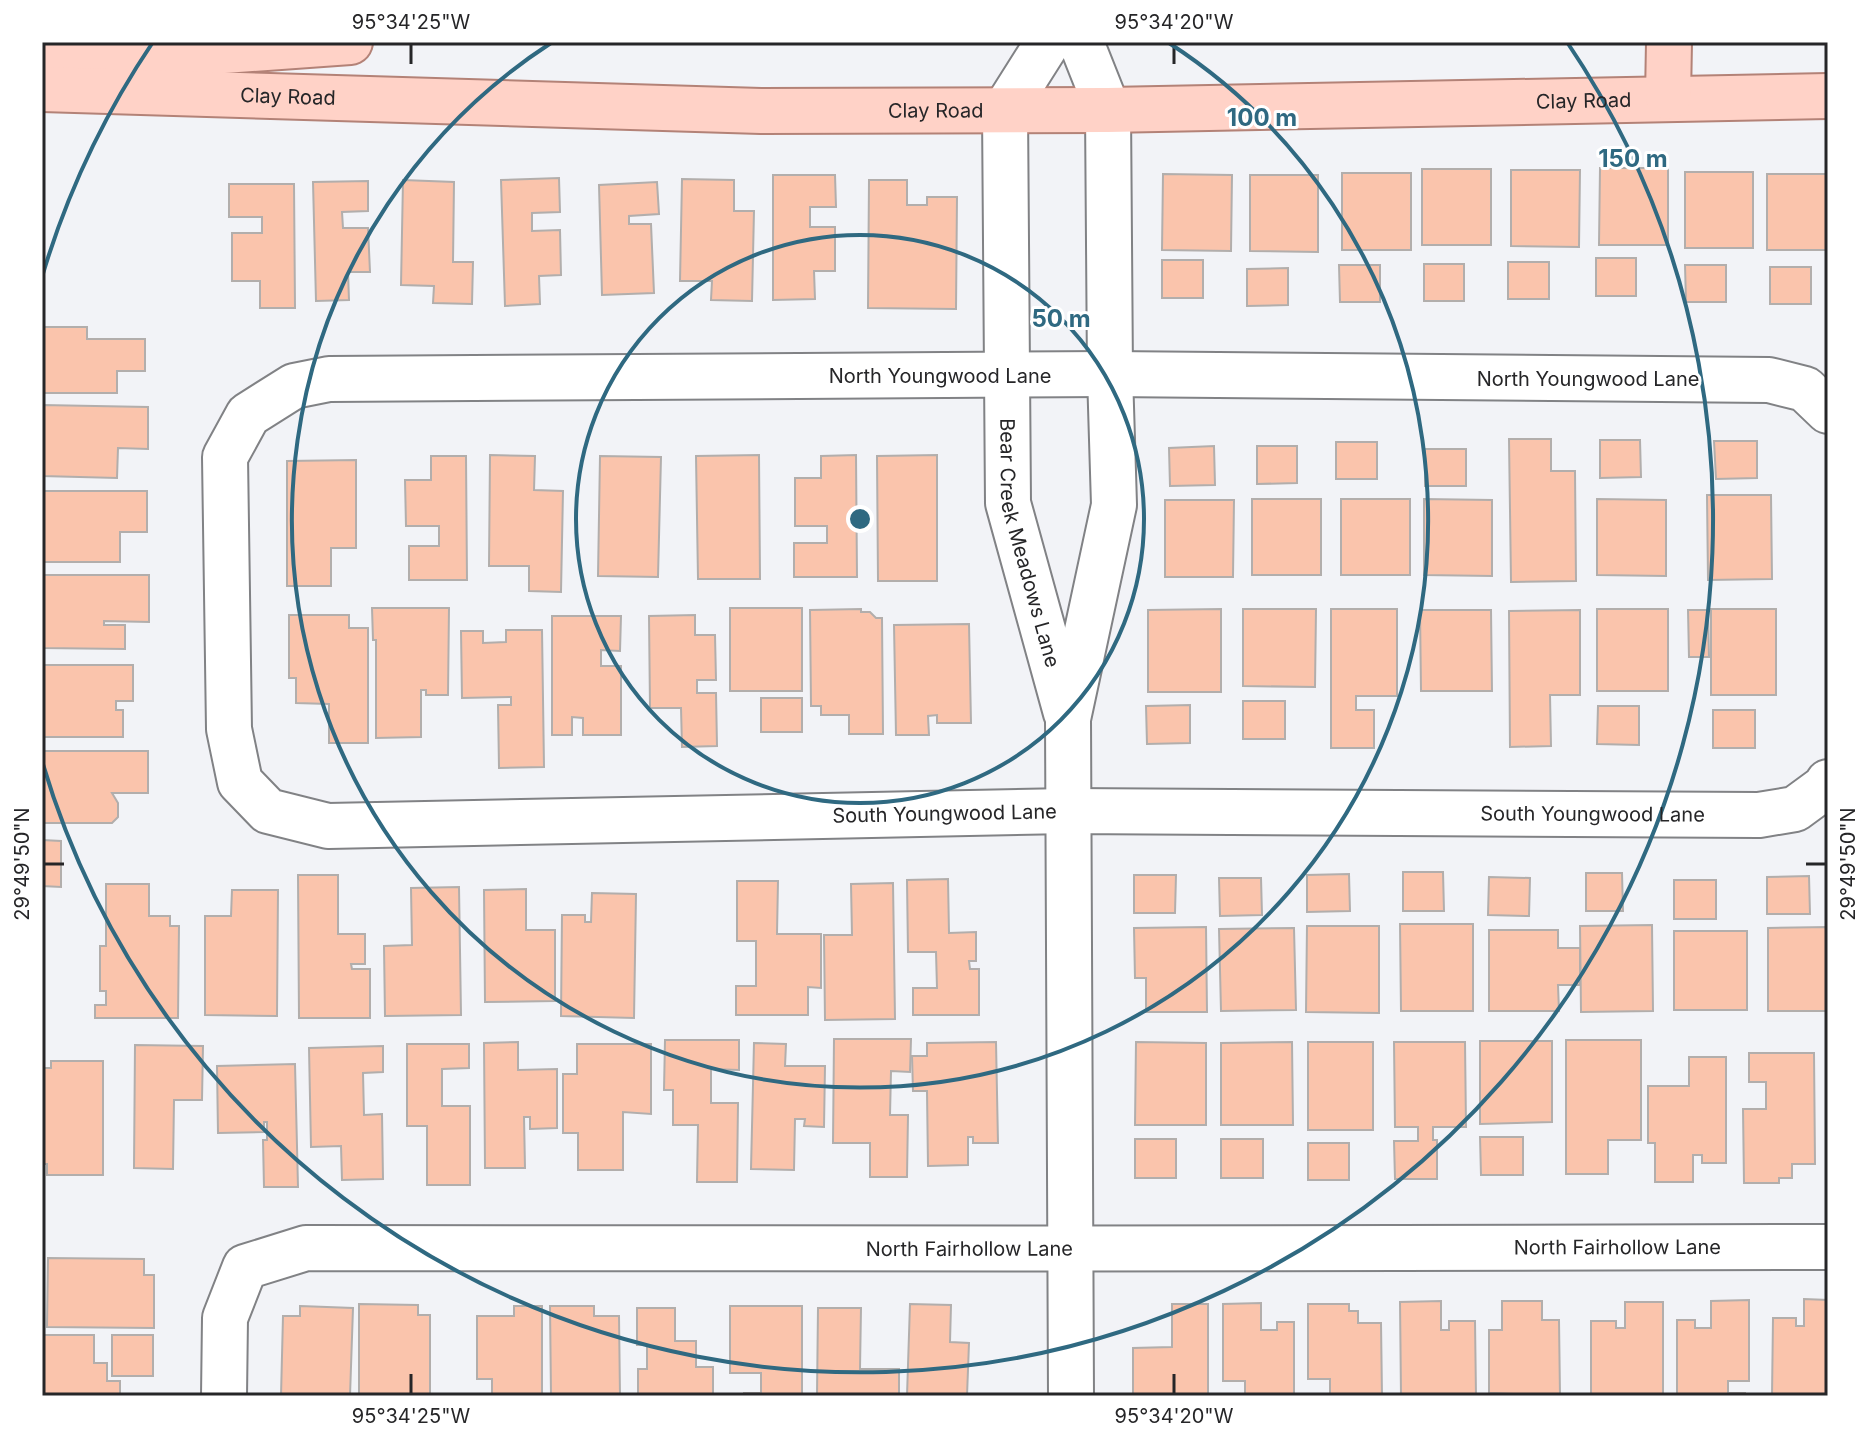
<svg xmlns="http://www.w3.org/2000/svg" width="1870" height="1438" viewBox="0 0 1870 1438" font-family="Inter,sans-serif">
  <style>
    .building { fill: #fac4ac; stroke: #b2aeac; stroke-width: 2 }
    .lines { fill: none; stroke-linecap: round; stroke-linejoin: round }
    .minor-casing { stroke: #818285; stroke-width: 48 }
    .major-casing { stroke: #b38277; stroke-width: 48 }
    .minor { stroke: #fff; stroke-width: 44 }
    .major { stroke: #ffd2c7; stroke-width: 44 }
    .ticks { fill: none; stroke: #262628; stroke-width: 3 }
    .ring { fill: none; stroke: #2f6981; stroke-width: 4 }
    .labels { text-anchor: middle; dominant-baseline: central; stroke-width: 6; stroke-linejoin: round; paint-order: stroke }
    .street-label { font-size: 20px; fill: #262628; stroke: #fff }
    .centre { fill: #2f6981; stroke: #fff; stroke-width: 4 }
    .ring-label { font-size: 24px; text-anchor: middle; font-weight: bold; fill: #2f6981; stroke: #fff; stroke-width: 6; stroke-linejoin: round; paint-order: stroke }
    .neatline { fill: none; stroke: #262628; stroke-width: 3 }
    .ticks-label { font-size: 20px; text-anchor: middle; fill: #262628 }
  </style>
  <rect width="100%" height="100%" fill="#f2f3f7"/>
  <g class="building">
    <polygon points="1600,168 1668,168 1668,245 1599,245"/>
    <rect x="1422" y="169" width="69" height="76"/>
    <polygon points="1511,170 1580,170 1579,247 1511,246"/>
    <rect x="1685" y="172" width="68" height="76"/>
    <rect x="1342" y="173" width="69" height="77"/>
    <polygon points="1163,174 1232,175 1231,251 1162,250"/>
    <rect x="1767" y="174" width="61" height="76"/>
    <polygon points="773,175 835,175 836,207 810,207 810,227 835,227 835,271 814,271 815,299 773,300"/>
    <polygon points="1250,175 1318,175 1318,252 1250,251"/>
    <polygon points="559,178 560,212 532,213 532,231 560,230 561,275 539,276 540,304 505,306 501,180"/>
    <polygon points="682,179 734,180 734,211 754,211 752,301 711,300 712,281 680,281"/>
    <polygon points="403,180 454,182 453,262 473,262 472,304 433,303 434,286 401,285"/>
    <polygon points="869,180 907,180 907,205 927,205 927,197 957,197 956,309 868,308"/>
    <polygon points="368,181 368,211 342,212 343,228 368,228 370,272 348,272 349,300 316,301 313,182"/>
    <polygon points="657,182 659,214 629,216 629,224 651,224 654,293 602,295 599,185"/>
    <polygon points="229,184 294,184 295,308 260,308 260,281 232,281 232,233 262,233 262,217 229,217"/>
    <rect x="1596" y="258" width="40" height="38"/>
    <rect x="1162" y="260" width="41" height="38"/>
    <rect x="1508" y="262" width="41" height="37"/>
    <rect x="1424" y="264" width="40" height="37"/>
    <polygon points="1339,265 1380,265 1380,302 1340,302"/>
    <polygon points="1685,265 1726,265 1726,302 1686,302"/>
    <rect x="1770" y="267" width="41" height="37"/>
    <polygon points="1288,268 1288,305 1247,306 1247,269"/>
    <polygon points="42,327 87,327 87,339 145,339 145,371 117,371 117,393 42,393"/>
    <polygon points="42,405 148,407 148,449 118,448 117,478 42,476"/>
    <polygon points="1509,439 1551,439 1551,471 1575,471 1576,581 1511,582"/>
    <polygon points="1600,440 1640,440 1641,477 1600,478"/>
    <polygon points="1714,441 1757,441 1757,478 1716,479"/>
    <rect x="1336" y="442" width="41" height="37"/>
    <polygon points="1214,446 1215,485 1170,486 1169,448"/>
    <polygon points="1257,446 1297,446 1297,483 1257,484"/>
    <rect x="1425" y="449" width="41" height="37"/>
    <polygon points="490,455 535,456 534,490 563,491 561,592 529,591 529,566 489,566"/>
    <polygon points="759,455 760,579 698,579 696,456"/>
    <polygon points="856,455 857,577 794,577 794,543 827,543 827,526 795,526 795,478 821,478 821,456"/>
    <polygon points="937,455 937,581 878,581 877,456"/>
    <polygon points="431,456 466,456 467,580 409,580 409,546 439,546 439,526 406,526 405,480 431,480"/>
    <polygon points="600,456 661,457 658,577 598,576"/>
    <polygon points="356,460 356,548 331,548 331,586 287,586 287,461"/>
    <polygon points="42,491 147,491 147,532 120,532 120,562 42,562"/>
    <polygon points="1707,495 1771,495 1772,579 1708,580"/>
    <rect x="1252" y="499" width="69" height="76"/>
    <rect x="1341" y="499" width="69" height="76"/>
    <polygon points="1424,499 1492,500 1492,576 1424,575"/>
    <polygon points="1597,499 1666,500 1666,576 1597,575"/>
    <polygon points="1165,500 1234,500 1233,577 1165,577"/>
    <polygon points="42,575 149,575 149,622 104,621 104,625 125,625 125,649 42,648"/>
    <polygon points="372,608 449,608 448,695 426,695 426,690 421,690 421,737 376,738 376,640 373,640"/>
    <rect x="730" y="608" width="72" height="83"/>
    <polygon points="861,609 861,612 870,612 876,618 882,618 883,734 849,734 849,715 821,715 821,706 811,706 810,610"/>
    <polygon points="1221,609 1221,692 1148,692 1148,610"/>
    <polygon points="1243,609 1316,609 1315,687 1243,686"/>
    <polygon points="1331,609 1397,609 1397,696 1356,696 1356,710 1374,710 1374,748 1331,748"/>
    <rect x="1597" y="609" width="71" height="82"/>
    <rect x="1711" y="609" width="65" height="86"/>
    <polygon points="1420,610 1491,610 1492,691 1421,691"/>
    <polygon points="1580,610 1580,695 1550,695 1551,746 1510,747 1509,611"/>
    <polygon points="1688,610 1708,610 1709,657 1689,657"/>
    <polygon points="289,615 349,615 349,628 368,628 368,743 329,743 329,704 296,703 296,678 289,678"/>
    <polygon points="695,615 695,635 715,635 716,680 697,680 697,693 716,693 717,746 682,747 681,708 650,708 649,616"/>
    <polygon points="552,616 621,616 620,651 601,650 601,666 621,666 621,735 583,735 583,718 572,717 572,735 552,735"/>
    <polygon points="969,624 971,723 937,723 937,715 928,716 929,735 896,735 894,625"/>
    <polygon points="506,630 542,630 544,767 499,768 498,705 511,705 511,697 462,698 461,631 483,631 483,643 506,642"/>
    <polygon points="42,665 133,665 133,701 116,701 116,710 123,710 123,737 42,737"/>
    <rect x="761" y="698" width="41" height="34"/>
    <rect x="1243" y="701" width="42" height="38"/>
    <polygon points="1190,705 1190,743 1147,744 1146,706"/>
    <polygon points="1598,706 1639,706 1639,745 1597,744"/>
    <rect x="1713" y="710" width="42" height="38"/>
    <polygon points="42,751 148,751 148,793 112,793 118,803 118,817 112,823 42,823"/>
    <polygon points="42,840 61,841 61,887 42,886"/>
    <polygon points="1403,872 1443,872 1444,911 1403,911"/>
    <polygon points="1586,873 1622,873 1623,911 1586,911"/>
    <polygon points="1349,874 1350,911 1307,912 1307,875"/>
    <polygon points="298,875 338,875 338,934 365,934 365,964 351,964 352,969 370,969 370,1018 299,1018"/>
    <polygon points="1134,875 1176,875 1175,913 1134,913"/>
    <polygon points="1809,876 1810,914 1767,914 1767,877"/>
    <polygon points="1489,877 1530,878 1529,916 1488,915"/>
    <polygon points="1219,878 1261,878 1262,915 1220,916"/>
    <polygon points="948,879 949,933 976,932 976,961 969,961 970,969 979,969 979,1015 913,1015 913,988 937,988 936,952 908,952 907,880"/>
    <rect x="1674" y="880" width="42" height="39"/>
    <polygon points="737,881 778,881 777,934 821,934 821,988 808,987 808,1015 736,1015 736,986 756,986 756,941 737,941"/>
    <polygon points="893,883 895,1019 825,1020 824,935 852,935 851,884"/>
    <polygon points="106,884 149,884 149,916 170,916 170,926 179,926 178,1018 95,1018 95,1005 106,1005 106,991 100,991 100,946 106,946"/>
    <polygon points="459,887 461,1015 385,1016 384,946 412,945 411,888"/>
    <polygon points="526,889 526,930 555,930 555,1001 485,1002 484,890"/>
    <polygon points="232,890 278,890 277,1016 205,1015 205,916 231,916"/>
    <polygon points="592,893 636,894 634,1018 561,1016 562,915 585,915 585,922 591,922"/>
    <polygon points="1400,924 1473,924 1473,1011 1401,1011"/>
    <polygon points="1652,925 1653,1011 1581,1012 1580,926"/>
    <polygon points="1307,926 1379,926 1379,1013 1306,1012"/>
    <polygon points="1206,927 1207,1012 1146,1012 1146,978 1135,978 1134,928"/>
    <polygon points="1828,927 1828,1011 1768,1011 1768,928"/>
    <polygon points="1294,928 1296,1010 1221,1011 1219,929"/>
    <polygon points="1489,930 1558,930 1558,948 1580,948 1580,985 1558,985 1559,1011 1489,1011"/>
    <rect x="1674" y="931" width="73" height="79"/>
    <polygon points="834,1039 911,1039 910,1072 891,1071 890,1115 908,1115 907,1177 870,1177 870,1143 833,1143"/>
    <polygon points="665,1040 739,1040 739,1070 711,1069 711,1103 738,1103 737,1182 697,1182 698,1125 673,1125 673,1090 664,1090"/>
    <polygon points="1566,1040 1641,1040 1641,1140 1608,1140 1608,1174 1566,1174"/>
    <polygon points="1480,1041 1552,1041 1552,1122 1480,1124"/>
    <polygon points="518,1042 518,1070 557,1069 557,1128 530,1129 530,1117 524,1117 525,1168 485,1168 484,1043"/>
    <polygon points="996,1042 998,1143 973,1143 973,1137 968,1137 968,1165 928,1166 927,1091 913,1091 912,1056 927,1056 927,1043"/>
    <polygon points="1136,1042 1206,1043 1206,1125 1135,1125"/>
    <polygon points="1292,1042 1293,1125 1221,1125 1221,1043"/>
    <rect x="1308" y="1042" width="65" height="88"/>
    <polygon points="1394,1042 1465,1042 1466,1127 1433,1127 1433,1140 1437,1140 1437,1179 1395,1179 1394,1141 1418,1141 1418,1127 1395,1127"/>
    <polygon points="754,1043 786,1044 785,1066 825,1066 824,1127 804,1126 805,1119 795,1119 794,1170 751,1169"/>
    <polygon points="407,1044 469,1044 469,1068 442,1069 442,1106 470,1106 470,1185 427,1185 427,1126 407,1126"/>
    <polygon points="577,1044 651,1044 651,1114 623,1112 623,1170 578,1170 578,1133 563,1133 563,1074 577,1074"/>
    <polygon points="135,1045 203,1046 202,1100 174,1100 173,1169 134,1168"/>
    <polygon points="383,1046 383,1072 363,1073 364,1115 382,1114 383,1179 342,1180 341,1146 311,1147 309,1048"/>
    <polygon points="1749,1053 1814,1053 1815,1164 1792,1164 1792,1178 1779,1178 1779,1183 1744,1183 1743,1109 1766,1109 1766,1082 1749,1082"/>
    <polygon points="1689,1057 1726,1057 1726,1163 1702,1163 1702,1155 1693,1155 1693,1182 1655,1182 1655,1143 1648,1143 1648,1086 1689,1086"/>
    <polygon points="51,1061 103,1061 103,1175 47,1175 47,1164 42,1164 42,1068 51,1068"/>
    <polygon points="295,1064 298,1187 264,1187 263,1140 267,1140 267,1122 264,1122 264,1132 218,1133 217,1066"/>
    <polygon points="1480,1137 1523,1137 1523,1175 1481,1175"/>
    <rect x="1135" y="1139" width="41" height="39"/>
    <rect x="1221" y="1139" width="42" height="39"/>
    <rect x="1308" y="1143" width="41" height="37"/>
    <polygon points="48,1258 144,1259 144,1275 154,1275 154,1328 47,1327"/>
    <polygon points="1804,1299 1828,1300 1828,1396 1772,1396 1773,1318 1796,1318 1796,1326 1804,1326"/>
    <polygon points="1749,1300 1749,1381 1728,1381 1728,1393 1745,1393 1745,1396 1677,1396 1677,1320 1695,1320 1695,1328 1711,1328 1711,1301"/>
    <polygon points="1441,1301 1441,1330 1449,1330 1449,1321 1475,1321 1476,1396 1401,1396 1400,1302"/>
    <polygon points="1502,1301 1542,1301 1542,1320 1559,1320 1560,1396 1489,1393 1489,1330 1502,1330"/>
    <polygon points="1625,1302 1663,1302 1663,1396 1591,1396 1591,1321 1616,1321 1616,1328 1625,1328"/>
    <polygon points="1261,1303 1261,1330 1277,1330 1277,1322 1294,1322 1294,1396 1245,1396 1245,1381 1223,1381 1223,1304"/>
    <polygon points="359,1304 418,1305 418,1315 430,1315 430,1396 359,1396"/>
    <polygon points="910,1304 951,1305 950,1342 969,1343 967,1396 907,1396"/>
    <polygon points="1172,1304 1208,1304 1208,1396 1133,1396 1133,1348 1172,1347"/>
    <polygon points="1308,1304 1349,1304 1349,1311 1358,1311 1358,1323 1381,1323 1382,1396 1330,1396 1330,1379 1308,1379"/>
    <polygon points="300,1306 353,1308 350,1396 281,1396 283,1316 300,1316"/>
    <polygon points="514,1306 542,1306 542,1396 492,1396 492,1379 477,1379 477,1316 514,1316"/>
    <polygon points="550,1306 594,1306 594,1316 619,1316 620,1396 551,1396"/>
    <polygon points="730,1306 802,1306 802,1396 744,1396 744,1393 761,1393 761,1373 730,1373"/>
    <polygon points="637,1308 675,1308 675,1341 696,1341 696,1367 713,1367 713,1396 638,1396 638,1369 647,1369 647,1345 637,1345"/>
    <polygon points="818,1308 861,1308 860,1369 899,1369 899,1396 817,1396"/>
    <polygon points="42,1335 94,1335 94,1363 107,1363 107,1381 120,1381 120,1396 42,1396"/>
    <rect x="112" y="1335" width="41" height="41"/>
  </g>
  <g class="lines">
    <defs>
      <g id="minor">
        <path id="s1" d="M1048 42 1005 110 1008 503 1066 713"/>
        <path id="s2" d="M1828 411 1805 389 1769 380 1110 374 329 379 294 386 248 415 225 457 229 729 240 782 268 811 328 826 1068 811 1759 815 1795 809 1825 787 1828 782"/>
        <path id="s3" d="M224 1396 225 1318 245 1267 306 1248C813 1251 1321 1247 1828 1247"/>
        <polyline points="1071,1396 1068,719 1114,505 1110,374 1108,110 1081,42"/>
      </g>
      <g id="major">
        <polyline points="42,64 350,42"/>
        <path id="s4" d="M42 89 761 111 1108 110 1828 96"/>
        <polyline points="1668,97 1669,42"/>
      </g>
    </defs>
    <use href="#minor" class="minor-casing"/>
    <use href="#major" class="major-casing"/>
    <use href="#minor" class="minor"/>
    <use href="#major" class="major"/>
  </g>
  <path class="ticks" d="M411 44V64M1174 44V64M44 864H64M1806 864H1826M411 1374V1394M1174 1374V1394"/>
  <g class="ring">
    <circle cx="860" cy="519" r="284"/>
    <path d="M1169 43A568 568 0 1 1 551 43"/>
    <path d="M42 277A853 853 0 0 1 153 42M1567 42A853 853 0 1 1 42 761"/>
  </g>
  <g class="labels">
    <g class="street-label">
      <text stroke="none"><textPath href="#s4" startOffset="246">Clay Road</textPath></text>
      <text stroke="none"><textPath href="#s4" startOffset="1542">Clay Road</textPath></text>
      <text stroke="none"><textPath href="#s4" startOffset="894">Clay Road</textPath></text>
      <text x="940" y="376">North Youngwood Lane</text>
      <text x="1588" y="379">North Youngwood Lane</text>
      <text stroke="none"><textPath href="#s1" startOffset="516">Bear Creek Meadows Lane</textPath></text>
      <text stroke="none"><textPath href="#s2" startOffset="2692">South Youngwood Lane</textPath></text>
      <text stroke="none"><textPath href="#s2" startOffset="3340">South Youngwood Lane</textPath></text>
      <text stroke="none"><textPath href="#s3" startOffset="1508">North Fairhollow Lane</textPath></text>
      <text stroke="none"><textPath href="#s3" startOffset="860">North Fairhollow Lane</textPath></text>
    </g>
  </g>
  <circle cx="860" cy="519" r="12" class="centre"/>
  <g class="ring-label">
    <text x="1262" y="126">100 m</text>
    <text x="1633" y="167">150 m</text>
    <text x="1061" y="327">50 m</text>
  </g>
  <rect width="1870" height="1438" fill="none" stroke="#ffffff" stroke-width="88"/>
  <rect x="44" y="44" width="1782" height="1350" class="neatline"/>
  <g class="ticks-label">
    <text x="411" y="29">95°34'25"W</text>
    <text x="1174" y="29">95°34'20"W</text>
    <text transform="translate(22 864) rotate(-90)" y="7">29°49'50"N</text>
    <text transform="translate(1848 864) rotate(-90)" y="7">29°49'50"N</text>
    <text x="411" y="1423">95°34'25"W</text>
    <text x="1174" y="1423">95°34'20"W</text>
  </g>
</svg>
